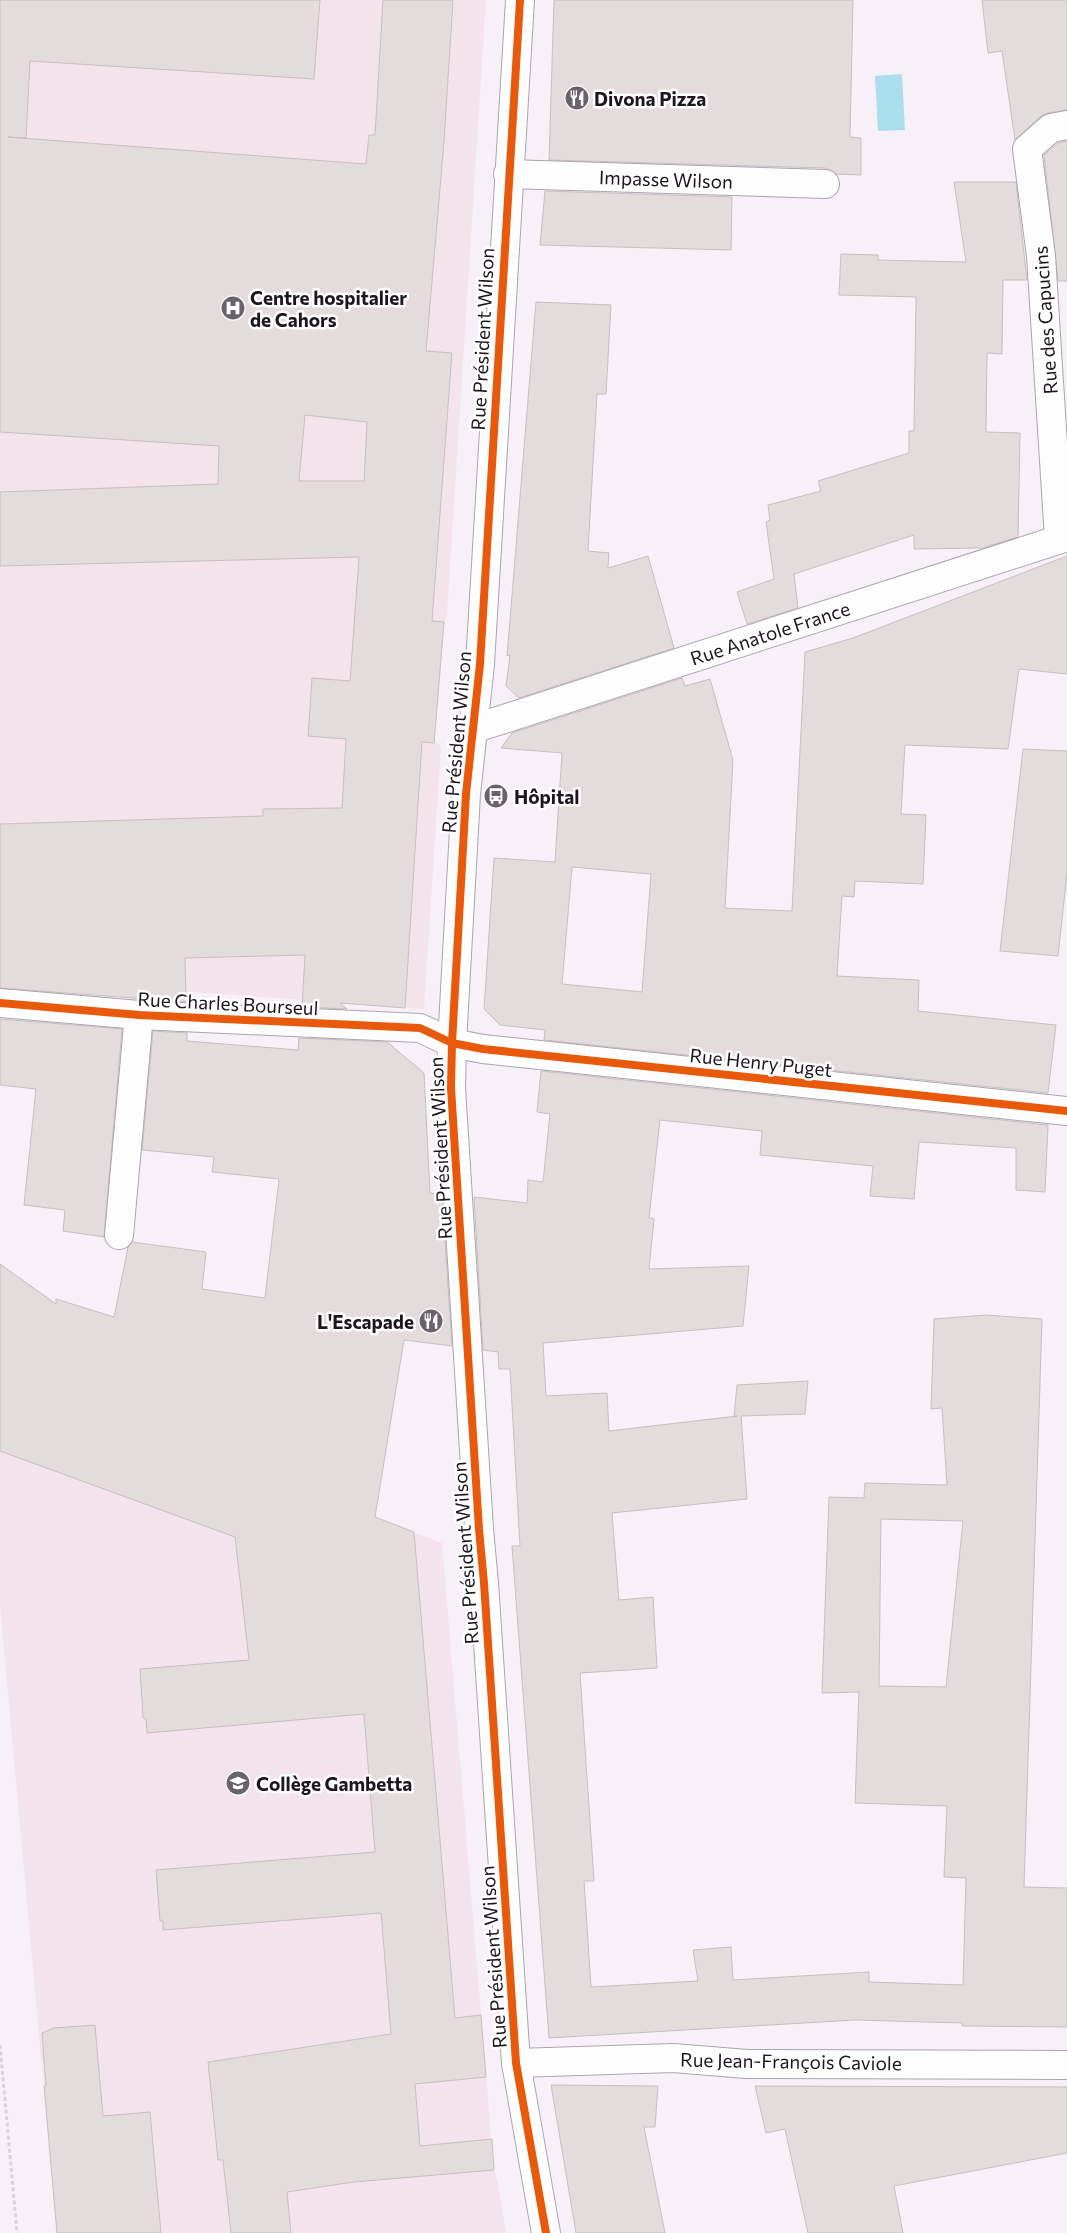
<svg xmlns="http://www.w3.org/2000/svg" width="1067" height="2233" viewBox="0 0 1067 2233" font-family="Commissioner,sans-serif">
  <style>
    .education { fill: #f4e3ec }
    .medical { fill: #f5e3eb }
    .water { fill: #abdeec }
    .building { fill: #e3dbdc; stroke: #c7bec0; fill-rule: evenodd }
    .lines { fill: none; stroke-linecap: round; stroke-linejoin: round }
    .minor-casing { stroke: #aba5ad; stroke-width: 30 }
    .path { stroke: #d6d4d6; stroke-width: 3; stroke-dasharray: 4 2.5; stroke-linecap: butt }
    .minor { stroke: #fefdfe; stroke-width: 28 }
    .cycleway-casing { stroke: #fefefe; stroke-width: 11 }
    .cycleway { stroke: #e8590c; stroke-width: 8 }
    .labels { text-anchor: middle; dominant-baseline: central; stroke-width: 5; stroke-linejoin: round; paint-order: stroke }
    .poi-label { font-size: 19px; font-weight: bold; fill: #1d161e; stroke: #fefefe; text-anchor: start }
    .street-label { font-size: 19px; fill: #1d161e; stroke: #fefefe }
  </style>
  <rect width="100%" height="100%" fill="#f7f0f9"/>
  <polygon class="education" points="0,1377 442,1543 494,2170 498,2183 506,2233 57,2233 0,1606"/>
  <polygon class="medical" points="0,0 486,0 447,615 444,622 435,740 441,747 424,1009 0,978"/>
  <polygon class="water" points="902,74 905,130 878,131 875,76"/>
  <g class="building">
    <path d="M0 0H320L314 79 30 61 26 138 8 137 366 164 369 135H375L383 0H453L444 142 426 351 452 353 432 621 444 622 434 743 422 742 405 1008 340 1003 347 1009 302 1007 305 955 185 958 186 1002 0 988V824L263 816V809L342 808 346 739 308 736 312 678 350 681 359 557 0 566V492L218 484 219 446 0 432ZM305 415 367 422 364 481H299Z"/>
    <polygon points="554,0 853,0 850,137 861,138 861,175 836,174 825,168 549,160"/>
    <polygon points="982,0 1067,0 1067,110 1048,113 1041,116 1015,140 1002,51 988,53"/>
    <polygon points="1067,141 1067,281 1058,281 1044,155 1058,143"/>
    <polygon points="954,182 1016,182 1027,280 1003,280 1002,354 987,353 986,432 1020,433 1018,537 982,548 914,549 914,535 794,574 798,608 747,624 737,592 774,579 766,522 770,520 768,505 821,491 818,481 909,453 909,431 914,431 916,297 839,295 841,254 878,255 878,260 966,262"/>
    <polygon points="545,191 732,197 731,250 540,245"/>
    <polygon points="536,302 611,305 606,394 597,394 588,551 609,553 608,568 648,556 674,648 519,698 506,686 510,655 507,656"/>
    <path d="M1067 556V674L1019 669 1008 749 905 745 901 814 926 815 923 884 855 881 854 897 842 896 837 976 919 980 918 1011 1056 1025 1048 1093 544 1040 545 1030 500 1025 484 1009 494 858 555 862 562 753 501 748 512 733 682 678 685 686 710 679 733 760 725 908 792 911 805 652 853 638ZM572 867 651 874 642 992 562 984Z"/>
    <polygon points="1023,749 1067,751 1067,874 1058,956 1000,951"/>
    <polygon points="0,1019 122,1029 104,1237 63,1231 65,1210 24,1205 36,1089 0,1085"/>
    <polygon points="153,1031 187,1033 187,1041 298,1050 299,1038 387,1042 424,1073 430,1193 442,1194 452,1346 404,1340 375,1517 414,1532 455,2018 481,2015 486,2077 415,2084 420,2146 492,2139 494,2170 354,2182 287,2192 291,2233 231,2233 223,2160 218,2160 208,2062 391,2034 381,1913 163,1930 163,1921 160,1921 156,1870 375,1852 364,1714 147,1733 146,1719 143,1718 140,1669 249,1660 235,1537 0,1451 0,1264 56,1304 56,1299 114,1317 128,1247 132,1242 206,1252 202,1289 265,1298 279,1179 212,1172 214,1157 142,1150"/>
    <path d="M541 1071 1048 1125 1045 1192 1016 1190V1148L919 1142 914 1199 870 1196 873 1166 760 1155 762 1131 660 1120 649 1218 654 1219 649 1269 749 1266 743 1326 543 1343 546 1396 607 1393 609 1431 737 1416 734 1417 737 1385 808 1381 805 1414 741 1416 747 1499 612 1513 619 1600 653 1597 657 1668 580 1673 594 1881H584L591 1987 698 1981 693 1950 731 1947 733 1980 869 1972V1982L963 1985 966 1878 944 1877 947 1806 855 1803 859 1692 822 1693 829 1497 864 1498 865 1483 947 1485 942 1408 931 1409 934 1319 986 1315 1042 1319 1024 1887 1067 1888V2027L962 2026V2023L855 2020 549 2038 512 1546H520L510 1369H499L498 1352 483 1350 474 1197 527 1203 528 1180 543 1182 550 1114 537 1112ZM881 1519 963 1521 946 1687 879 1686Z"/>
    <polygon points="95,2025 103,2116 150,2112 161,2233 57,2233 44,2086 46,2086 42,2033 54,2028"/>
    <polygon points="551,2085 658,2086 655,2127 644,2127 665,2233 576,2233"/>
    <polygon points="755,2086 1067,2087 1067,2153 894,2186 903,2233 808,2233 785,2129 766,2133"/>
  </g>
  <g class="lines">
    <defs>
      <g id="minor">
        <polyline points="520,0 480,664 466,794 452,1043 451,1088 479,1529 484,1583 516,2063 546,2233"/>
        <polyline points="508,174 825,184"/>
        <polyline points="1059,539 1041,256 1027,149 1051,128 1067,125"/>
        <polyline points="473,729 1067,537"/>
        <polyline points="0,1003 139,1015 420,1028 452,1043 483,1049 1067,1111"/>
        <polyline points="119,1235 139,1015"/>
        <polyline points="516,2063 673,2058 747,2064 1067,2065"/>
      </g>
    </defs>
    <use href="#minor" class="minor-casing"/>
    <polyline class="path" points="0,2045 17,2233"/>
    <use href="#minor" class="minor"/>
    <defs>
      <g id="cycleway">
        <polyline points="520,0 480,664 466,794 452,1043 451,1088 479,1529 484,1583 516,2063 546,2233"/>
        <polyline points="0,1003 139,1015 420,1028 452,1043 483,1049 1067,1111"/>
      </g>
    </defs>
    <use href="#cycleway" class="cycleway-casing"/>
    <use href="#cycleway" class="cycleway"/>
  </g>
  <defs>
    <symbol id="restaurant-disc" viewBox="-11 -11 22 22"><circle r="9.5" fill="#69626b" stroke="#fefefe"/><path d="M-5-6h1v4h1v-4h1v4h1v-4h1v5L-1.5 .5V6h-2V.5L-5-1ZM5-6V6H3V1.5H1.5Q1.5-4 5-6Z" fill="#fff"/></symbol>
    <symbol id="hospital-disc" viewBox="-11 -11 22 22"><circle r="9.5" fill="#69626b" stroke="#fefefe"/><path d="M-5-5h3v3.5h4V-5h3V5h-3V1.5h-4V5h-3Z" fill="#fff"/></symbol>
    <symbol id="bus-disc" viewBox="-11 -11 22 22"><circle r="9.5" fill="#69626b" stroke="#fefefe"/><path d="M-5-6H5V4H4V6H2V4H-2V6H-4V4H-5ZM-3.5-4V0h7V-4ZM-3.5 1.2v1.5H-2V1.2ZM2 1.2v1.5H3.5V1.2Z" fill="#fff"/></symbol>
    <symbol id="school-disc" viewBox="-11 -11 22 22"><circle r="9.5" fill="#69626b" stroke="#fefefe"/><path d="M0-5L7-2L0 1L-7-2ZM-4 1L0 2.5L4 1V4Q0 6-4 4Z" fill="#fff"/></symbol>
  </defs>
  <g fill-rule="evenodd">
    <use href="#restaurant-disc" x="563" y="84" width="28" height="28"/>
    <use href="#hospital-disc" x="219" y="294" width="28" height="28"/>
    <use href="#bus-disc" x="482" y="782" width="28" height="28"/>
    <use href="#restaurant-disc" x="417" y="1307" width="28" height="28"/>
    <use href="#school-disc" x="224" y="1769" width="28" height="28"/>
  </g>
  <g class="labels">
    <g class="poi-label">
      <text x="594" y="98">Divona Pizza</text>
      <text x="250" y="297">Centre hospitalier<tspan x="250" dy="22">de Cahors</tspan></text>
      <text x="514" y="796">Hôpital</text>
      <text x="414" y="1321" text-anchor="end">L'Escapade</text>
      <text x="256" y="1783">Collège Gambetta</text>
    </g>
    <g class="street-label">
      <text transform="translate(666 179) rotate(2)">Impasse Wilson</text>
      <text transform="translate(1045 320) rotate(-94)">Rue des Capucins</text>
      <text transform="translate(482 339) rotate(-87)">Rue Président Wilson</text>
      <text transform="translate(770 633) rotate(-18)">Rue Anatole France</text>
      <text transform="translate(456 742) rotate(-85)">Rue Président Wilson</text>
      <text transform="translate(228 1003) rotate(3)">Rue Charles Bourseul</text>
      <text transform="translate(761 1062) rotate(6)">Rue Henry Puget</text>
      <text transform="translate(440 1148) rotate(-93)">Rue Président Wilson</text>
      <text transform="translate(465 1553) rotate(-94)">Rue Président Wilson</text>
      <text transform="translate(493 1957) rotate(-94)">Rue Président Wilson</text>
      <text transform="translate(791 2061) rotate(1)">Rue Jean-François Caviole</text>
    </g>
  </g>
</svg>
